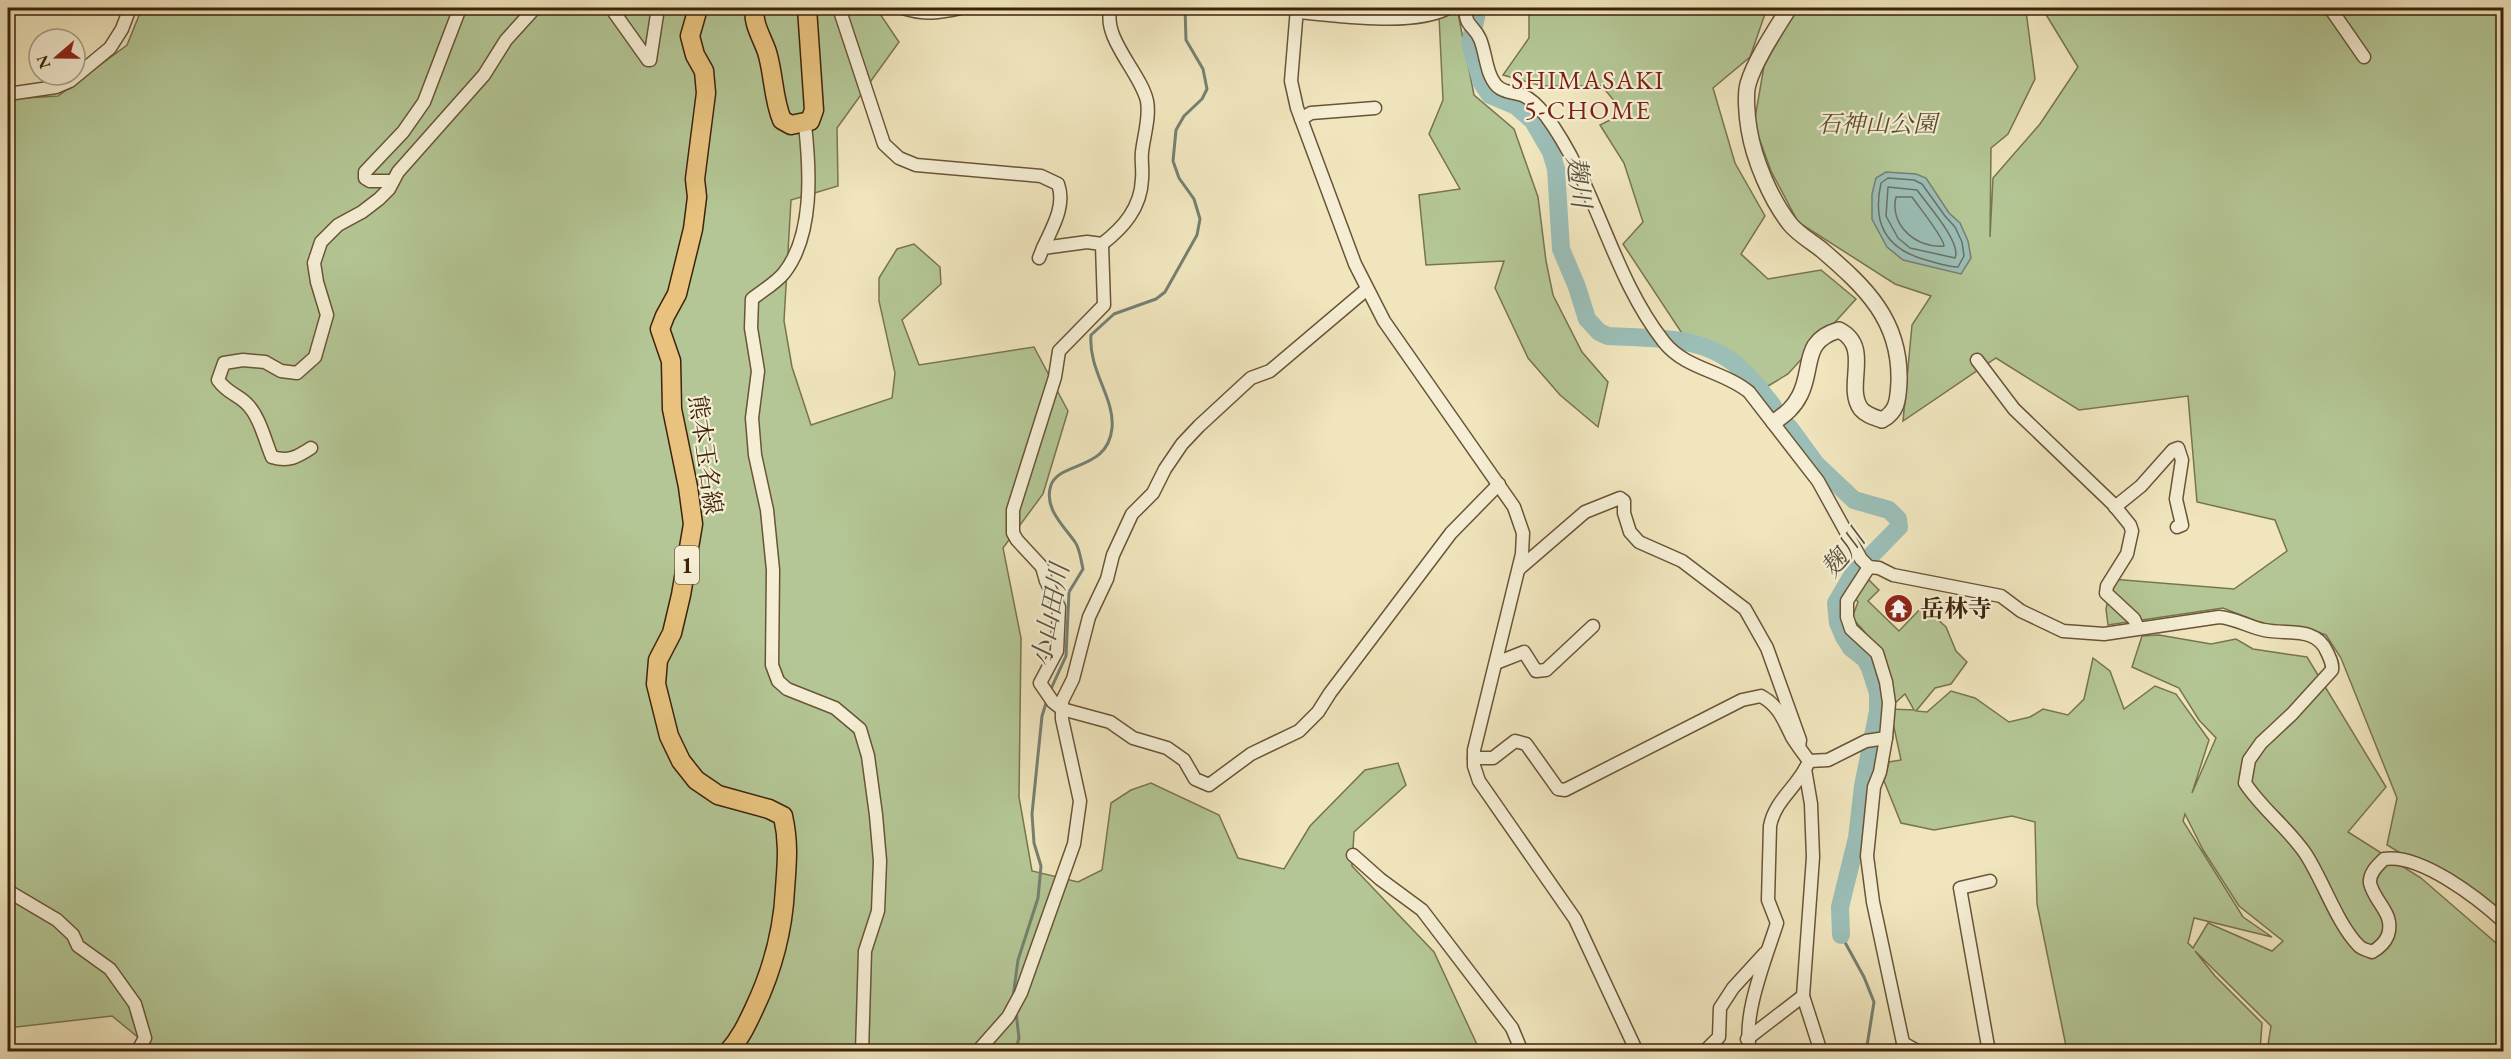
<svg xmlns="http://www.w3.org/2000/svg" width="2511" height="1059" viewBox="0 0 2511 1059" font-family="'EB Garamond','Noto Serif JP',serif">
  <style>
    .green { fill: #b4c695; stroke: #787450; stroke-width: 1.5; fill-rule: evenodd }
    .water { fill: #9bbeb7; stroke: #758072; stroke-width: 1.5 }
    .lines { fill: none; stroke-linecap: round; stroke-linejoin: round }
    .shore { stroke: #6c7060; stroke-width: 1.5 }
    .stream { stroke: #758072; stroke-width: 3 }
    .river { stroke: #9bbeb7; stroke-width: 18 }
    .minor-casing { stroke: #6a5437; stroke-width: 15 }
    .tertiary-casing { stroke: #6a5437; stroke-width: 18 }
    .primary-casing { stroke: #3d230a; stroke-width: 21 }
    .minor { stroke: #f5eed4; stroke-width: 12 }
    .tertiary { stroke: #f5eed4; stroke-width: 15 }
    .primary { stroke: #e8c27e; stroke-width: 18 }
    .labels { text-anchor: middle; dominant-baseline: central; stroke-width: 4.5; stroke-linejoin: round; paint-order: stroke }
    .shield { fill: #f5eed4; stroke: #746047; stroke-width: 1.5 }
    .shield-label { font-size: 22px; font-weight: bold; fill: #3d230a }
    .park-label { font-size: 24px; font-style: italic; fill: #5b4c2d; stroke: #f5eed4 }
    .street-label { font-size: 24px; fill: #3d230a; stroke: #f5eed4 }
    .poi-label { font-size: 24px; font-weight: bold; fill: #3d230a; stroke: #f5eed4; text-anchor: start }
    .neighbourhood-label { font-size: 26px; letter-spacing: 1.5px; fill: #7a1f14; stroke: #f5eed4 }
    .water-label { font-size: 26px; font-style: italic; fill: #59523e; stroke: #f5eed4 }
  </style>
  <rect width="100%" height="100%" fill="#f0e5bd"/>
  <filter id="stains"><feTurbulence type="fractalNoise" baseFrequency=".00333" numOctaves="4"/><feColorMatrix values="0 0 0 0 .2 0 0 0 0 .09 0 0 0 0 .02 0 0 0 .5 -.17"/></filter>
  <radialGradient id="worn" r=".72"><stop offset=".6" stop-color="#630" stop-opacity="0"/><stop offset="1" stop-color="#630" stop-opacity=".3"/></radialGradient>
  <g class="green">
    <polygon points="142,8 876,8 899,42 837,128 838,186 791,200 784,321 792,367 811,425 892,398 895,373 879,301 879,278 897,249 914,244 940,267 941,284 902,320 919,365 1034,347 1068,411 1043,494 1003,548 1021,638 1019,797 1032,871 1078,882 1102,870 1111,803 1131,790 1151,783 1219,815 1238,858 1284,869 1310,826 1365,770 1398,763 1406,785 1354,832 1352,866 1434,952 1480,1051 156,1052 112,1016 8,1028 8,99 58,96 127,45"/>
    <polygon points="1529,8 1767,8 1750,57 1713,88 1735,163 1765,216 1741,254 1768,279 1821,270 1856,299 1788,374 1763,389 1689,344 1623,244 1643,222 1624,163 1600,125 1624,113 1602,86 1542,86 1503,75 1529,38"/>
    <polygon points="1796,8 2023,8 2026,11 2035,79 2008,134 1991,148 1990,237 1993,178 2040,124 2078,67 2042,8 2491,8 2503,14 2503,921 2433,873 2387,845 2397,798 2341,658 2326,635 2314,631 2266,625 2223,608 2108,625 2106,609 2112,579 2234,589 2287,551 2275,520 2197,502 2188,396 2079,410 1996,358 1903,421 1912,325 1931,296 1895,284 1798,222 1771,171 1754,124 1764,66"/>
    <polygon points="1458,13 1474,95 1514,129 1538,197 1546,261 1553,295 1582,352 1608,382 1598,427 1560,395 1528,358 1495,288 1504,261 1426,265 1419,195 1460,189 1429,134 1443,100 1439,16"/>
    <path d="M1868 579 1879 590 1868 601 1899 631 1923 606 1946 627 1956 651 1967 662 1951 684 1935 688 1916 711 1927 712 1951 691 1975 698 2009 722 2030 717 2043 709 2068 715 2084 699 2093 658 2110 671 2124 709 2155 686 2176 694 2209 740 2192 793 2216 738 2199 720 2179 688 2132 667 2142 636 2159 635 2211 644 2236 639 2253 649 2307 657 2386 787 2348 832 2421 878 2503 949V1051H2267L2271 1026 2195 951 2215 976 2262 1023 2260 1051H2067L2037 904 2035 822 2012 816 1934 830 1901 823 1884 781 1889 762 1901 760 1890 709 1914 710 1905 694 1895 703C1885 660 1883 650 1852 618L1858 602 1854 596ZM2185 814 2203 850 2239 906 2283 941 2272 951 2208 923 2193 948 2188 943 2194 918 2272 937 2243 917 2183 821Z"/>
  </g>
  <polygon class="water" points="1886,172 1916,174 1926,178 1949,213 1960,223 1968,241 1971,258 1961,274 1903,260 1887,247 1872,219 1872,194 1876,178"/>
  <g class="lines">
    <g class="shore">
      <path d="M1888 178 1914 180 1922 184 1945 216 1955 227 1962 242 1964 256 1958 267C1948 267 1937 263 1926 260 1886 249 1872 224 1881 183Z"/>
      <path d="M1888 187 1917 190C1927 204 1962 243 1955 258L1910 248 1898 238 1886 216Z"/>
      <path d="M1896 197H1912C1919 207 1944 238 1944 246 1917 249 1889 225 1896 197Z"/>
    </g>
    <g class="stream">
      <path d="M1050 691 1066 656 1069 592 1083 569C1081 561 1080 549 1075 542 1064 526 1043 508 1051 485 1060 461 1108 471 1112 428 1115 398 1088 370 1091 335L1114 314 1156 299 1165 292 1197 235 1200 219 1194 199 1179 178 1173 161 1176 130 1184 116 1202 99 1207 89 1203 69 1186 40 1185 8"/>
      <polyline points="1841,935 1864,977 1874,1002 1866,1052"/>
      <polyline points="1013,997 1018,960 1038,898 1041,866 1034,843 1032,814 1042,716 1047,700"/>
      <polyline points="1015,1052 1019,1038 1016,1012"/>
    </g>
    <g class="river">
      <path d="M1478 8 1470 44 1482 83 1490 95 1516 106 1533 121 1551 152 1556 169 1561 249 1577 287 1587 319 1599 332 1608 336C1656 339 1706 334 1743 371 1754 381 1763 394 1773 406"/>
      <polyline points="1789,427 1816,464 1854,500 1889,510 1898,519 1899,527 1853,574 1836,603 1838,623 1844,637 1851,648 1865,659 1870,668 1878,693 1878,711 1863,786 1857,838 1840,907 1841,935"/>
    </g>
    <defs>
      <g id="minor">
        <polyline points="611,8 648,60 650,60 658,8"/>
        <path d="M839 8 884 144 899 158 916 165 1041 176 1058 184C1066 206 1052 228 1043 248"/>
        <path d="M903 8C925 15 939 13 961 8"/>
        <polyline points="1297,8 1291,81 1297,108 1355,264 1384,321 1514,507 1523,533 1522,554 1474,750 1474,766 1479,781 1575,919 1637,1052"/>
        <path d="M1466 8C1464 26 1474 25 1480 39 1486 53 1486 75 1497 86 1504 93 1514 92 1522 95 1532 99 1540 108 1546 116 1597 185 1611 275 1664 342 1685 369 1724 371 1749 392L1818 481 1861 559 1869 567 1879 568 1893 575 2001 596 2021 611 2063 631 2104 634 2219 617C2235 618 2249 627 2264 630 2288 635 2316 626 2327 652 2330 659 2333 663 2332 670L2292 714 2261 743 2249 760 2245 783C2262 809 2287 827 2305 853 2323 880 2337 924 2359 946 2362 949 2367 950 2372 952 2379 948 2385 943 2388 935 2395 913 2374 902 2370 883 2369 873 2378 865 2384 859 2420 853 2478 898 2504 922"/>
        <polyline points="2330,8 2364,57"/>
        <path d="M1297 12C1338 15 1412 27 1448 8"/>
        <polyline points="8,94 56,87 70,81 110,48 122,29 130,8"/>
        <polyline points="1301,119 1311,113 1375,108"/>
        <path d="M810 121 805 125C810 170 814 235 784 273 776 283 762 291 752 299L751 328 758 371 752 418 755 455 767 510 773 570 772 665 778 681 787 689 835 708 860 729 868 756 876 815 880 861 878 911 865 951 862 1052"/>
        <polyline points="393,181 370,181 365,178 365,172 403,132 424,102 460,8"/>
        <polyline points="1102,244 1104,305 1059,351 1055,377 1013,510 1013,533 1017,540 1042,567 1046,581 1059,607 1057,651 1040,683 1053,702 1062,709 1110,722 1133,738 1167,748 1184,760 1195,779 1209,785 1251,754 1299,731 1318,712 1330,693 1451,533 1499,484"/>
        <path d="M1039 258 1043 248 1087 242 1102 244C1123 228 1141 208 1142 179 1143 170 1141 161 1142 152 1144 135 1150 117 1147 101 1141 73 1101 37 1111 8"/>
        <polyline points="1977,360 2014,409 2113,504 2130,525 2132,531 2127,554 2107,586 2106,593 2134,619 2138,628"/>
        <path d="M311 448C297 457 289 462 272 457 265 441 260 417 247 404 237 394 227 393 218 380L224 363 243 360 265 362 281 371 297 373 315 357 327 315 317 282 314 263 321 242 338 225 362 212 379 199 389 189 398 172 484 75 506 40 535 8"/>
        <polyline points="2115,507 2141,486 2173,450 2178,448 2182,460 2176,499 2182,525 2177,527"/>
        <polyline points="1869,567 1847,601 1847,617 1851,629 1877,653 1886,682 1889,703 1886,738 1880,772 1874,787 1867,856 1873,902 1905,1052"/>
        <polyline points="1519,569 1585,512 1620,498 1624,501 1624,513 1630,532 1639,542 1682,561 1745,609 1767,648 1800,740 1799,747"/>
        <polyline points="1496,663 1524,652 1536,671 1546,670 1593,626"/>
        <path d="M1474 758H1493L1515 741 1526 744 1558 789 1565 790 1742 700 1761 696C1779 706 1783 719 1792 737 1797 745 1803 753 1809 761"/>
        <polyline points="1809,761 1828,760 1866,741 1886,738"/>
        <polyline points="1805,769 1811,804 1813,857 1803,996 1821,1052"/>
        <polyline points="1353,855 1380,879 1422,910 1512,1028 1522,1052"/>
        <polyline points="8,891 57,920 73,935 78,946 110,969 135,1004 145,1038 137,1052"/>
        <polyline points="1747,1039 1803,996"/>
        <polyline points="1903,1043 1919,1052"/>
        <polyline points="977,1052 1008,1017 1021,993 1074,844 1080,801 1062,719 1062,701 1073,679 1089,617 1107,579 1113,555 1132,514 1153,493 1165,469 1182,444 1199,426 1251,378 1270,371 1367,289"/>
        <polyline points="1704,1052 1719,1037 1720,1008 1733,988 1765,953"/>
        <path d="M1751 1052C1740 1020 1767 955 1777 923L1768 900 1770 826C1775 799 1800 785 1809 761"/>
        <polyline points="1989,1052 1960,888 1990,881"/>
      </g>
      <path id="tertiary" d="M1774 422C1786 414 1794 407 1800 395 1814 367 1801 341 1839 330 1873 347 1844 386 1861 409 1866 415 1874 417 1882 420 1898 411 1898 399 1899 382 1901 320 1865 287 1822 250 1812 242 1798 234 1790 224 1771 200 1754 160 1749 129 1747 117 1745 95 1748 84 1755 60 1776 29 1789 8"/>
      <g id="primary">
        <path d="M698 8 690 36 695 55 704 71 706 93 695 179 697 197 693 229 677 294 665 316 660 329 671 361 672 409 688 487 693 524 681 595 672 633 658 660 656 684 669 736 681 761 696 780 718 795 769 809 783 816C789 843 787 862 785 889 783 932 773 969 754 1009 747 1024 740 1039 728 1052"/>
        <path d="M755 8C752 23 762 37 767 52 774 75 773 99 782 120L791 125 810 121 814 110 807 8"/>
      </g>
    </defs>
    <use href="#minor" class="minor-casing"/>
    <use href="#tertiary" class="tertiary-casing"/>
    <use href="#primary" class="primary-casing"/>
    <use href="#minor" class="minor"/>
    <use href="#tertiary" class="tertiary"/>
    <use href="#primary" class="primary"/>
  </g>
  <defs>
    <symbol id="temple-disc" viewBox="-11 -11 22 22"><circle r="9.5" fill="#8f2418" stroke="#f5eed4"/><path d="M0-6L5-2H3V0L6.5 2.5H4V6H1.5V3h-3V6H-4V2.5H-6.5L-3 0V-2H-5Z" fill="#fff"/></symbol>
  </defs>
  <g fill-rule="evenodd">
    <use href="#temple-disc" x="1882" y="592" width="33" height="33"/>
  </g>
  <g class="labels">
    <rect class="shield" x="675" y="546" width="24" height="38" rx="4.5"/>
    <g class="shield-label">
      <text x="687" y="565">1</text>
    </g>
    <g class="park-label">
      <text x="1877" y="123">石神山公園</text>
    </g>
    <g class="street-label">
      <text transform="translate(706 455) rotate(82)">熊本玉名線</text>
    </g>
    <g class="poi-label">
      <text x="1920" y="608">岳林寺</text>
    </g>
    <g class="neighbourhood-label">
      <text x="1588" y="80">SHIMASAKI<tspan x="1588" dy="30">5-CHOME</tspan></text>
    </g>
    <g class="water-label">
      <text transform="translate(1579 182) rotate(83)">麹川</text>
      <text transform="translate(1843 553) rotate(-51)">麹川</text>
      <text transform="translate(1050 615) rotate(-79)">小山田川</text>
    </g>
  </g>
  <rect width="2511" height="1059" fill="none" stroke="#f0e5bd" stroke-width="30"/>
  <rect x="9" y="9" width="2493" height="1041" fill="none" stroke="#3d230a" stroke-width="3"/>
  <rect x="15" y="15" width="2481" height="1029" fill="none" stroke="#3d230a" stroke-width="1.5"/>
  <g transform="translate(57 57) rotate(250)"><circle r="28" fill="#f5eed4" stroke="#ab9d83" stroke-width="1.5"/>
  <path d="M0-4.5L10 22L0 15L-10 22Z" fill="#8f2418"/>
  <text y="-9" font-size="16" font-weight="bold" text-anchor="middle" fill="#3d230a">N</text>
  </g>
  <rect width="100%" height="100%" filter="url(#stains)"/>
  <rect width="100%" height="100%" fill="url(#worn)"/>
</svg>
